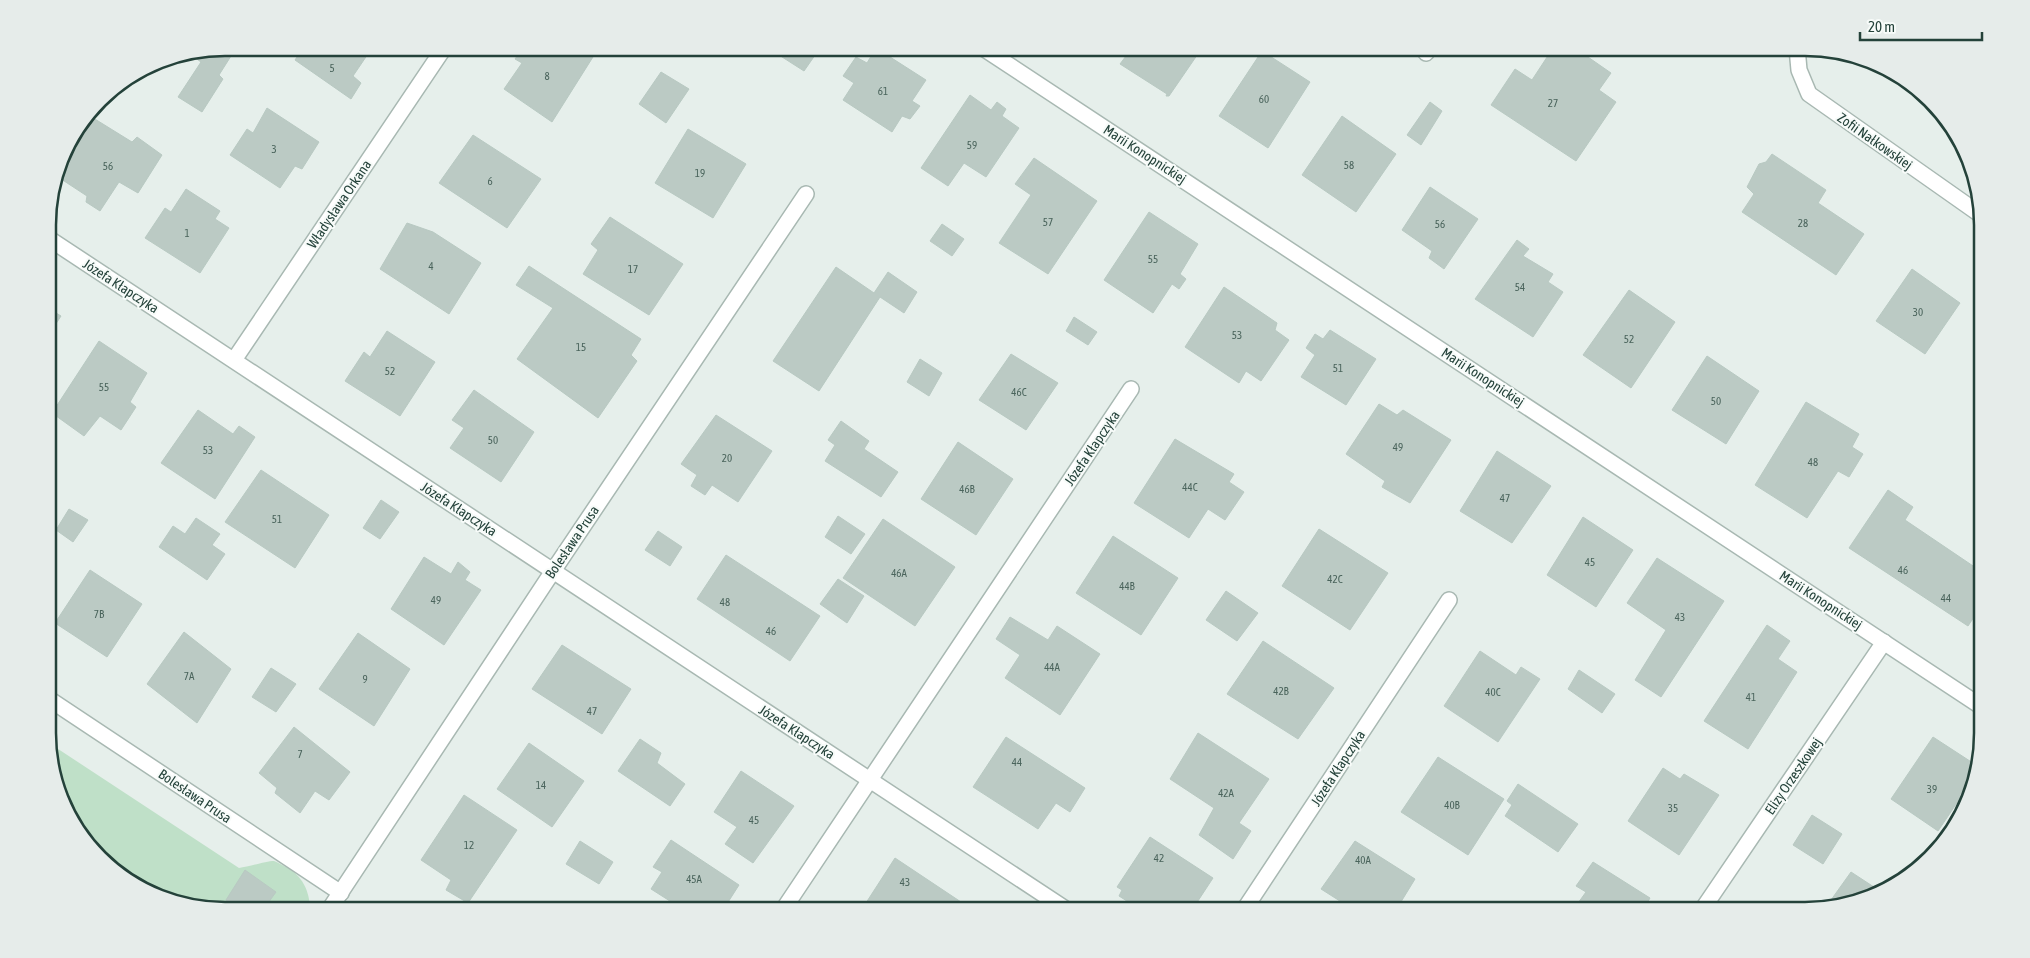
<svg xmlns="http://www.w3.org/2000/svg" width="2030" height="958" viewBox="0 0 2030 958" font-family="'Asap Condensed',sans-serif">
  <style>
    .green { fill: #bfe0c8 }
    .building { fill: #bbcac4; stroke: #b8c9c2 }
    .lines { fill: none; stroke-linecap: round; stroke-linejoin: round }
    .street-casing { stroke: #a8b8b2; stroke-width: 18 }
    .street { stroke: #fff; stroke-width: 15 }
    .labels { text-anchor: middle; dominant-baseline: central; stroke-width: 4; stroke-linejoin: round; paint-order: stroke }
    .number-label { font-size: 11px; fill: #4a645c }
    .street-label { font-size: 14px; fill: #24423a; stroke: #f7fbf9 }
    .rim { fill: none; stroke: #24423a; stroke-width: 2.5 }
  </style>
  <rect width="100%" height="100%" fill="#e6efeb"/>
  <path class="green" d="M49 743 239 868C248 867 266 861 274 861 277 862 282 865 284 866 303 875 310 892 310 910H225L172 900 84 841 49 756Z"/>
  <g class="building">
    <polygon points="221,48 231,56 219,75 223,79 202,112 178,97 201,62 190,54"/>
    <polygon points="303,48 372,48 353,76 361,83 351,99 295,60"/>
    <polygon points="523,48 598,49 552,122 504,89 522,63 515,59"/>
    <polygon points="768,48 820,48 804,71"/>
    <polygon points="876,48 926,80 912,101 920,106 910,119 902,116 892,132 843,100 854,83 843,76 856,57 867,63"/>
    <polygon points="1132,48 1202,48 1169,96 1166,96 1167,94 1120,64"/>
    <polygon points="1553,48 1575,48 1611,73 1599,90 1616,102 1576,161 1491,105 1515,69 1532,80"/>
    <polygon points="1262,51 1310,82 1268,148 1219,116"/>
    <polygon points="661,72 689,89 666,123 639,104"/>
    <polygon points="970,95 991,110 997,102 1006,109 1002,116 1019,128 986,177 964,163 948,186 921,168"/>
    <polygon points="1430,102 1442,111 1421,145 1407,135"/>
    <polygon points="267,108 319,142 302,169 295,166 280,188 230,155 247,129 253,133"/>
    <polygon points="90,116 132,142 137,137 162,155 138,193 119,182 100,211 86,202 87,196 58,177 66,146"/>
    <polygon points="1342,116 1396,154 1356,212 1302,175"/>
    <polygon points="688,129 746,164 713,218 655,183"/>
    <polygon points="473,135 541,179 507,228 439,183"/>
    <polygon points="1772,154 1826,190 1818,203 1864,234 1836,275 1742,212 1754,194 1747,187 1759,164 1766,162"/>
    <polygon points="1034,158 1097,201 1048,274 999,243 1031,195 1015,184"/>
    <polygon points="1430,187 1478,219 1444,269 1429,258 1432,251 1402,230"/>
    <polygon points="186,189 220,211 215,219 229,228 200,273 145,238 165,208 171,212"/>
    <polygon points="1149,212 1198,244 1180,274 1186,279 1179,289 1172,284 1153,313 1104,280"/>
    <polygon points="610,217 683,264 649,315 583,274 598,250 591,244"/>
    <polygon points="407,223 433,232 481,263 449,314 380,269"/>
    <polygon points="942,224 964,239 952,256 930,241"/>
    <polygon points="1517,240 1529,249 1523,256 1553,274 1548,282 1563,292 1533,337 1475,299"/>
    <polygon points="529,266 641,339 631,355 637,361 598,418 517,359 553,308 516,285"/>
    <polygon points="836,267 874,293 888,272 917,292 904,313 880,297 819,391 773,361"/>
    <polygon points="1912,269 1960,303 1925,354 1876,321"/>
    <polygon points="1224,287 1277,323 1275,330 1289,340 1261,381 1246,371 1239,383 1185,347"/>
    <polygon points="1629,290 1675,322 1631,388 1583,355"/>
    <polygon points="48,308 61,316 48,336"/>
    <polygon points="1074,317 1097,332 1088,345 1066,331"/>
    <polygon points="1330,330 1376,359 1346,405 1301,377 1315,355 1306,348 1315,334 1323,339"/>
    <polygon points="387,331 435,362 400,416 345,381 364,352 370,357"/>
    <polygon points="99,341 147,373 130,402 136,407 121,430 100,416 84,436 52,413"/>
    <polygon points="1011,354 1058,383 1026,430 979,400"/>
    <polygon points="1707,356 1759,391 1726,444 1672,410"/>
    <polygon points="1981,358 1981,375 1974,370"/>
    <polygon points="920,359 942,373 929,396 907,382"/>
    <polygon points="474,390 534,432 501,482 450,448 464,428 452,420"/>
    <polygon points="1806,402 1859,434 1852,447 1863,454 1849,477 1838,471 1807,518 1755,485"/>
    <polygon points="1379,404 1397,415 1403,410 1451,440 1410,503 1382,487 1385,481 1346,454"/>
    <polygon points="198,410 233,434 239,426 255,437 215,499 161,463"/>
    <polygon points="716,415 772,451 738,502 712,485 705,495 691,486 697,475 681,464"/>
    <polygon points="841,421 869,441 864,449 898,472 881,497 825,461 835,445 828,440"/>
    <polygon points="1175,439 1234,474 1229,482 1244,492 1225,520 1208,509 1189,538 1134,503"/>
    <polygon points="958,442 1013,479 976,535 921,499"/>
    <polygon points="1497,451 1551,486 1512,543 1460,511"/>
    <polygon points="261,470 329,515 295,568 225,522"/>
    <polygon points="1888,490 1913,507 1905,520 1982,572 1982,605 1968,626 1849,548"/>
    <polygon points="381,500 399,512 380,539 363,528"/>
    <polygon points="69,509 88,520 73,542 56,530"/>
    <polygon points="838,516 865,534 851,554 825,537"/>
    <polygon points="1583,517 1633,550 1596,607 1547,575"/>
    <polygon points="196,518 220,534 212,545 225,554 207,580 159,547 173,526 185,534"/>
    <polygon points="883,519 955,567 915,626 843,578"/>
    <polygon points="1319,529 1388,573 1350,630 1282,586"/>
    <polygon points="658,531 682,547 670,566 645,550"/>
    <polygon points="1113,536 1178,578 1141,635 1076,593"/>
    <polygon points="726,555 820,616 790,661 697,599"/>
    <polygon points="424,557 451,574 458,562 470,572 465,580 481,590 444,645 391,609"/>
    <polygon points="1657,558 1724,601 1661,697 1635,680 1666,630 1627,603"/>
    <polygon points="90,570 142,604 107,657 55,623"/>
    <polygon points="838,579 864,596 847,623 820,604"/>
    <polygon points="1226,591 1258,613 1237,641 1206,620"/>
    <polygon points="1010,617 1048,640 1057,626 1100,654 1060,715 1005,678 1020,655 996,639"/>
    <polygon points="1767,625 1790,641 1778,659 1797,672 1748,749 1704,721"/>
    <polygon points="184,632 231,669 197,723 147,684"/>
    <polygon points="358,633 410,669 374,726 319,689"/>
    <polygon points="1263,641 1334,688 1298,739 1227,694"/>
    <polygon points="562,645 631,689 602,734 532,689"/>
    <polygon points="1480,651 1516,675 1521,667 1540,679 1498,742 1444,706"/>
    <polygon points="271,668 296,684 276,712 252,697"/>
    <polygon points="1579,670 1615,694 1602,713 1568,689"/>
    <polygon points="294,727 350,772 329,800 315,791 300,813 275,793 277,788 259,773"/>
    <polygon points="1198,733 1269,779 1239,823 1251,831 1233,859 1199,835 1214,808 1170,779"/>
    <polygon points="1006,737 1085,788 1070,812 1056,803 1038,829 973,787"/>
    <polygon points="1933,737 1976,765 1973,779 1938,831 1891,799"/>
    <polygon points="640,739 661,753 657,763 685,784 670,806 618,771"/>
    <polygon points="529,743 584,781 552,827 497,789"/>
    <polygon points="1438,757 1504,799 1468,855 1401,812"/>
    <polygon points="1663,768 1680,779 1684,774 1719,795 1679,855 1628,821"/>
    <polygon points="741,771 794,806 753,863 725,844 737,827 714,812"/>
    <polygon points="1518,784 1578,824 1558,852 1505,816 1512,805 1507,801"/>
    <polygon points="464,795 517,830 468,903 446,890 451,880 421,860"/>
    <polygon points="1812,815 1842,834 1823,864 1793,845"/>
    <polygon points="1150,837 1213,878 1192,910 1141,910 1119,896 1122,890 1117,887"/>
    <polygon points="671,840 739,885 723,910 684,910 651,889 662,872 653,867"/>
    <polygon points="580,841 613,862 599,884 566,864"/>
    <polygon points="1355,841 1415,879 1396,910 1354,910 1321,889"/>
    <polygon points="895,858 970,908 968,910 871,910 864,906"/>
    <polygon points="1593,862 1650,898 1643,910 1573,910 1586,892 1576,886"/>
    <polygon points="245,870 276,892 263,910 241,910 226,900"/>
    <polygon points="1851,872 1877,889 1826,907"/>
  </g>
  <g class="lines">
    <defs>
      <g id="street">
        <polyline points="983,48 1982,707"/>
        <polyline points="1797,48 1799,70 1809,94 1981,215"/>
        <polyline points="1426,53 1430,48"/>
        <polyline points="48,238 1067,910"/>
        <polyline points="234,360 444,48"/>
        <polyline points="49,699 341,893"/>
        <polyline points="329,910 553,571 806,194"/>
        <polyline points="783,910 1131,389"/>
        <polyline points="1244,910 1449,600"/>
        <polyline points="1702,910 1884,642"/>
      </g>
    </defs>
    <use href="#street" class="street-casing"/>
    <use href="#street" class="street"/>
  </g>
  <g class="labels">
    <g class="number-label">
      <text x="332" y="68">5</text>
      <text x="547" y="76">8</text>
      <text x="883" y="91">61</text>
      <text x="1264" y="99">60</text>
      <text x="1553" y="103">27</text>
      <text x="972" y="145">59</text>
      <text x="274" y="149">3</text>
      <text x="1349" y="165">58</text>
      <text x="108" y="166">56</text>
      <text x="700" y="173">19</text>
      <text x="490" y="181">6</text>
      <text x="1048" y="222">57</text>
      <text x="1803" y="223">28</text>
      <text x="1440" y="224">56</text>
      <text x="187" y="233">1</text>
      <text x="1153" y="259">55</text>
      <text x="431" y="266">4</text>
      <text x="633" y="269">17</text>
      <text x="1520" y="287">54</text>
      <text x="1918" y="312">30</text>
      <text x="1237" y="335">53</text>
      <text x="1629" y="339">52</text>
      <text x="581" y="347">15</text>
      <text x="1338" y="368">51</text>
      <text x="390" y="371">52</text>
      <text x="104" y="387">55</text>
      <text x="1019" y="392">46C</text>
      <text x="1716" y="401">50</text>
      <text x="493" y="440">50</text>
      <text x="1398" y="447">49</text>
      <text x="208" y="450">53</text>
      <text x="727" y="458">20</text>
      <text x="1813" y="462">48</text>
      <text x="1190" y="487">44C</text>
      <text x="967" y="489">46B</text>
      <text x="1505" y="498">47</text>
      <text x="277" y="519">51</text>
      <text x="1590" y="562">45</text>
      <text x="1903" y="570">46</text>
      <text x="899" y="573">46A</text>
      <text x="1335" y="579">42C</text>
      <text x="1127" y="586">44B</text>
      <text x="1946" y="598">44</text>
      <text x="436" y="600">49</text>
      <text x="725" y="602">48</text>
      <text x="99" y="614">7B</text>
      <text x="1680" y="617">43</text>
      <text x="771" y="631">46</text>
      <text x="1052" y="667">44A</text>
      <text x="189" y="676">7A</text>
      <text x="365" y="679">9</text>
      <text x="1281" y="691">42B</text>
      <text x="1493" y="692">40C</text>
      <text x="1751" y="697">41</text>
      <text x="592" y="711">47</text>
      <text x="300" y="754">7</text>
      <text x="1017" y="762">44</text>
      <text x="541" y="785">14</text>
      <text x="1932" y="789">39</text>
      <text x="1226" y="793">42A</text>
      <text x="1452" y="805">40B</text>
      <text x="1673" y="808">35</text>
      <text x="754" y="820">45</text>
      <text x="469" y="845">12</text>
      <text x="1159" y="858">42</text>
      <text x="1363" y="860">40A</text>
      <text x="694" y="879">45A</text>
      <text x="905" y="882">43</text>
    </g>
    <g class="street-label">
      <text transform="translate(1875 141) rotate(35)">Zofii Nałkowskiej</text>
      <text transform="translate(1145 154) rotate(33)">Marii Konopnickiej</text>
      <text transform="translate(339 204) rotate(-56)">Władysława Orkana</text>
      <text transform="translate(121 286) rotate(33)">Józefa Kłapczyka</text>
      <text transform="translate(1483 377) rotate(33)">Marii Konopnickiej</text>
      <text transform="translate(1092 448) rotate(-56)">Józefa Kłapczyka</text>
      <text transform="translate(459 509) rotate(33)">Józefa Kłapczyka</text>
      <text transform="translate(572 542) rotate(-56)">Bolesława Prusa</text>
      <text transform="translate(1821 600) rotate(33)">Marii Konopnickiej</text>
      <text transform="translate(797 732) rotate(33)">Józefa Kłapczyka</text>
      <text transform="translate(1338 768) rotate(-57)">Józefa Kłapczyka</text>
      <text transform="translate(1793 776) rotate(-56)">Elizy Orzeszkowej</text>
      <text transform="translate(195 796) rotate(34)">Bolesława Prusa</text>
    </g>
  </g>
  <path d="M0 0H2030V958H0ZM225 56H1805A169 169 0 0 1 1974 225V733A169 169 0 0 1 1805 902H225A169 169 0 0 1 56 733V225A169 169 0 0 1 225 56Z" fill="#e6ecea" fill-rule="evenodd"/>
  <path class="rim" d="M225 56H1805A169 169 0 0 1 1974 225V733A169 169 0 0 1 1805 902H225A169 169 0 0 1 56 733V225A169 169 0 0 1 225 56Z"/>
  <path d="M1860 32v8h122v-8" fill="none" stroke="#24423a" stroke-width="2.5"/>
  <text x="1868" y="32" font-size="15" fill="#24423a" stroke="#f7fbf9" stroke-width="4" paint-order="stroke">20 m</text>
</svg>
